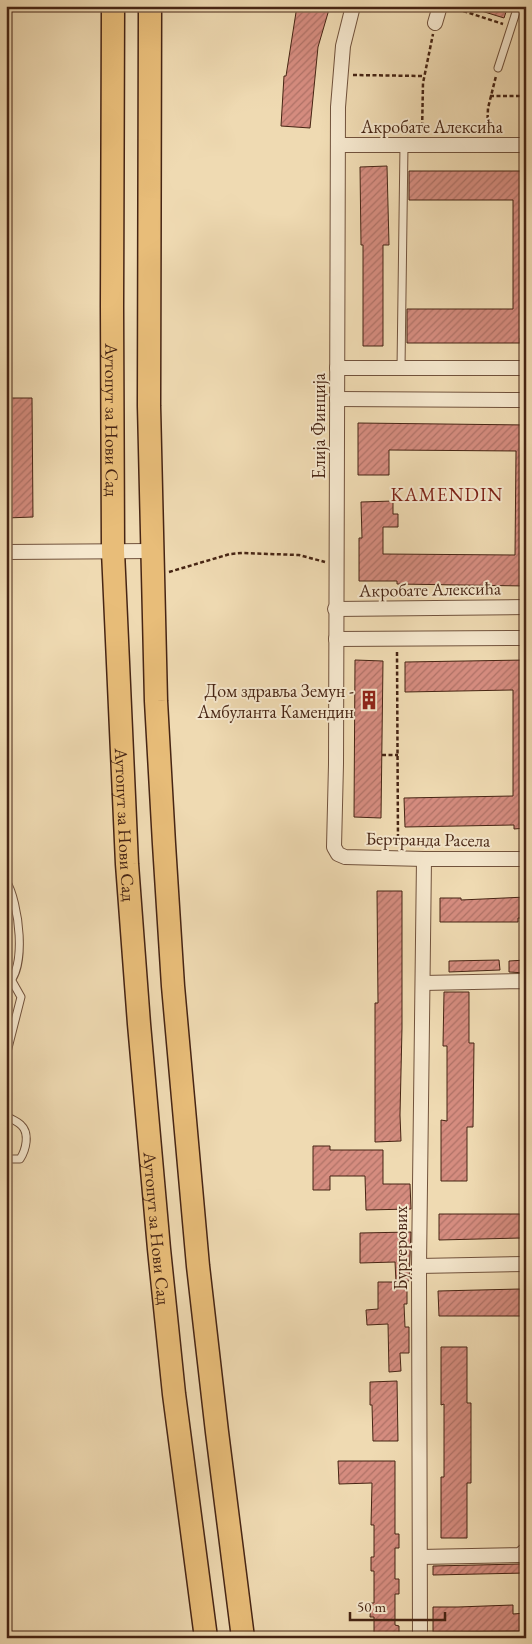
<svg xmlns="http://www.w3.org/2000/svg" width="532" height="1644" viewBox="0 0 532 1644" font-family="'EB Garamond',serif">
  <style>
    .building { fill: url(#building-hatch); stroke: #472514 }
    .lines { fill: none; stroke-linecap: round; stroke-linejoin: round }
    .service-casing { stroke: #71523c; stroke-width: 9 }
    .minor-casing { stroke: #71523c; stroke-width: 16 }
    .primary-casing { stroke: #472514; stroke-width: 25 }
    .path { stroke: #472514; stroke-width: 2.5; stroke-dasharray: 4 2.5; stroke-linecap: butt }
    .service { stroke: #f5e7cd; stroke-width: 7 }
    .minor { stroke: #f5e7cd; stroke-width: 14 }
    .primary { stroke: #e8bd79; stroke-width: 22 }
    .labels { text-anchor: middle; dominant-baseline: central; stroke-width: 4; stroke-linejoin: round; paint-order: stroke }
    .street-label { font-size: 18px; fill: #472514; stroke: #f5e7cd }
    .poi-label { font-size: 18px; fill: #472514; stroke: #f5e7cd; text-anchor: end }
    .neighbourhood-label { font-size: 19px; letter-spacing: 1px; fill: #7a1f14; stroke: #f5e7cd }
  </style>
  <defs>
    <pattern id="building-hatch" width="6" height="6" patternUnits="userSpaceOnUse" patternTransform="scale(1.25)"><rect width="6" height="6" fill="#d58c7f"/><path d="M-1 1l2-2M0 6l6-6M5 7l2-2" fill="none" stroke="#af7267"/></pattern>
  </defs>
  <rect width="100%" height="100%" fill="#efdab2"/>
  <filter id="stains"><feTurbulence type="fractalNoise" baseFrequency=".004" numOctaves="4"/><feColorMatrix values="0 0 0 0 .2 0 0 0 0 .09 0 0 0 0 .02 0 0 0 .5 -.17"/></filter>
  <radialGradient id="worn" r=".72"><stop offset=".6" stop-color="#630" stop-opacity="0"/><stop offset="1" stop-color="#630" stop-opacity=".3"/></radialGradient>
  <g class="building">
    <polygon points="297,6 330,6 318,47 310,128 281,126 284,76 286,76"/>
    <polygon points="476,6 508,6 504,18 475,9"/>
    <polygon points="387,166 389,245 383,245 383,346 363,346 363,245 361,245 360,167"/>
    <polygon points="409,171 521,171 521,180 526,180 526,338 520,338 520,343 407,343 407,309 513,309 513,200 409,200"/>
    <polygon points="6,398 32,398 33,517 6,518"/>
    <polygon points="358,423 526,425 526,586 397,584 397,581 359,581 359,538 362,538 361,502 393,501 393,514 398,514 398,527 383,527 383,554 515,555 516,451 389,450 389,475 358,475"/>
    <polygon points="355,660 383,661 381,818 354,817"/>
    <polygon points="526,660 526,828 514,829 514,825 405,827 404,798 513,796 513,690 405,692 405,662"/>
    <polygon points="377,891 402,891 402,1028 400,1115 401,1141 375,1142 375,1003 378,1003"/>
    <polygon points="526,897 526,918 518,918 518,922 440,922 440,898 461,898 461,900"/>
    <polygon points="499,960 500,970 449,972 449,961"/>
    <polygon points="526,960 526,973 509,972 509,961"/>
    <polygon points="444,992 469,992 469,1043 474,1043 473,1127 467,1127 467,1181 441,1181 441,1120 447,1121 447,1046 443,1046"/>
    <polygon points="313,1146 330,1146 330,1150 383,1150 383,1184 410,1184 411,1209 366,1210 365,1176 330,1176 330,1190 313,1190"/>
    <polygon points="439,1214 520,1214 521,1238 439,1240"/>
    <polygon points="411,1232 409,1281 407,1281 407,1304 404,1304 405,1327 409,1327 409,1353 400,1353 401,1371 389,1372 388,1324 367,1325 366,1310 378,1309 378,1282 396,1282 395,1262 360,1263 360,1233"/>
    <polygon points="520,1289 521,1316 439,1316 438,1291"/>
    <polygon points="441,1347 467,1347 467,1403 471,1403 471,1483 467,1483 467,1538 441,1538 441,1477 444,1477 444,1404 441,1405"/>
    <polygon points="397,1381 398,1441 373,1441 372,1405 370,1405 370,1382"/>
    <polygon points="338,1461 395,1461 395,1534 399,1534 399,1548 395,1548 395,1579 399,1579 399,1594 395,1594 395,1625 399,1626 399,1638 374,1638 374,1617 370,1617 371,1603 374,1603 374,1571 371,1571 371,1557 374,1557 374,1525 371,1525 372,1483 339,1484"/>
    <polygon points="526,1562 526,1573 433,1575 433,1566 520,1564"/>
    <polygon points="513,1605 513,1614 526,1613 526,1631 433,1632 433,1607 458,1607"/>
  </g>
  <g class="lines">
    <defs>
      <g id="service">
        <polyline points="498,68 518,6"/>
        <polyline points="401,368 404,145"/>
        <path d="M6 881C19 901 28 971 6 985"/>
        <polyline points="6,1056 21,997 12,981"/>
        <path d="M6 1116C11 1119 17 1121 21 1125 30 1133 26 1150 20 1159H6"/>
      </g>
      <g id="minor">
        <polyline points="353,6 343,46 338,107 336,764 334,847 338,854 345,857 424,859 526,859"/>
        <polyline points="435,23 440,6"/>
        <polyline points="338,145 526,145"/>
        <polyline points="337,368 526,368"/>
        <polyline points="337,399 526,400"/>
        <polyline points="6,552 152,551"/>
        <polyline points="335,609 526,607"/>
        <polyline points="336,639 526,638"/>
        <polyline points="423,983 520,981 526,982"/>
        <polyline points="419,1266 526,1264"/>
        <polyline points="420,1557 520,1555 526,1550"/>
        <polyline points="420,1638 419,1266 424,859"/>
      </g>
      <g id="primary">
        <path id="s1" d="M113 6 112 307 113 551 127 864 139 1024 159 1249 174 1394 206 1638"/>
        <polyline points="150,6 149,406 156,701 164,844 173,986 198,1266 217,1432 243,1638"/>
      </g>
    </defs>
    <use href="#service" class="service-casing"/>
    <use href="#minor" class="minor-casing"/>
    <use href="#primary" class="primary-casing"/>
    <g class="path">
      <polyline points="416,6 426,10"/>
      <polyline points="451,7 503,24"/>
      <polyline points="353,75 424,76"/>
      <polyline points="490,96 526,96"/>
      <polyline points="487,132 488,108 496,76"/>
      <polyline points="422,133 423,83 433,34"/>
      <polyline points="169,572 230,554 242,553 299,555 325,562"/>
      <polyline points="397,652 398,843"/>
      <polyline points="382,755 398,755"/>
    </g>
    <use href="#service" class="service"/>
    <use href="#minor" class="minor"/>
    <use href="#primary" class="primary"/>
  </g>
  <defs>
    <symbol id="building-bare" viewBox="-9 -9 18 18"><path d="M-4-6H4V6H1V3H-1V6H-4ZM-2.5-4.3h1.7v1.8h-1.7ZM.8-4.3h1.7v1.8H.8ZM-2.5-1h1.7V.8h-1.7ZM.8-1h1.7V.8H.8Z" fill="#8f2418" stroke="#f5e7cd" stroke-width="2.5" paint-order="stroke"/></symbol>
  </defs>
  <g fill-rule="evenodd">
    <use href="#building-bare" x="355" y="686" width="28" height="28"/>
  </g>
  <g class="labels">
    <g class="street-label">
      <text x="432" y="126">Акробате Алексића</text>
      <text stroke="none"><textPath href="#s1" startOffset="414">Аутопут за Нови Сад</textPath></text>
      <text transform="translate(318 426) rotate(-90)">Елија Финција</text>
      <text transform="translate(430 589) rotate(-1)">Акробате Алексића</text>
      <text stroke="none"><textPath href="#s1" startOffset="819">Аутопут за Нови Сад</textPath></text>
      <text transform="translate(428 839) rotate(1)">Бертранда Расела</text>
      <text stroke="none"><textPath href="#s1" startOffset="1224">Аутопут за Нови Сад</textPath></text>
      <text transform="translate(400 1248) rotate(-90)">Бургерових</text>
    </g>
    <g class="poi-label">
      <text x="354" y="690">Дом здравља Земун -<tspan x="354" dy="21">Амбуланта Камендин</tspan></text>
    </g>
    <g class="neighbourhood-label">
      <text x="447" y="494">KAMENDIN</text>
    </g>
  </g>
  <rect width="532" height="1644" fill="none" stroke="#efdab2" stroke-width="25"/>
  <rect x="8" y="8" width="517" height="1629" fill="none" stroke="#472514" stroke-width="2.5"/>
  <rect x="12" y="12" width="507" height="1619" fill="none" stroke="#472514"/>
  <path d="M350 1612v8h95v-8" fill="none" stroke="#472514" stroke-width="2.5"/>
  <text x="357" y="1612" font-size="15" fill="#472514" stroke="#f5e7cd" stroke-width="4" paint-order="stroke">50 m</text>
  <rect width="100%" height="100%" filter="url(#stains)"/>
  <rect width="100%" height="100%" fill="url(#worn)"/>
</svg>
